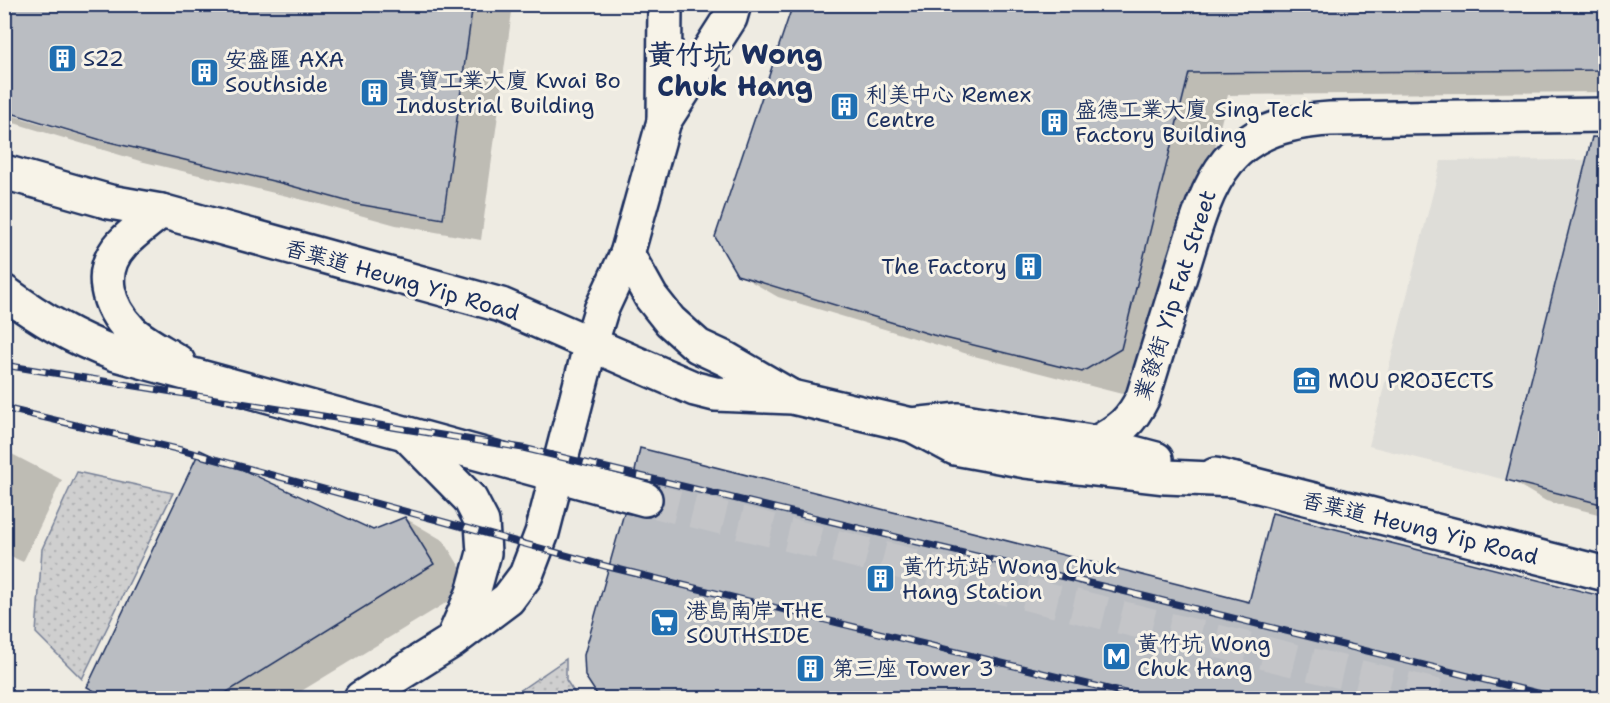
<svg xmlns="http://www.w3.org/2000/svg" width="1610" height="703" viewBox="0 0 1610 703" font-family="'Shantell Sans','LXGW WenKai TC',sans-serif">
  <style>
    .built { fill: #deddd8 }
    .park { fill: url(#park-dots); stroke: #757f96; stroke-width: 1.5 }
    .shadow { fill: #0003 }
    .building { fill: #babdc2; stroke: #1b2f5e; stroke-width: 1.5 }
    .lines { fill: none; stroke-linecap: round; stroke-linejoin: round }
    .minor-tunnel { stroke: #c4c5c8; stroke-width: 33; stroke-dasharray: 33 16; stroke-linecap: butt }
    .minor-casing { stroke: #1b2f5e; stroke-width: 38 }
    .minor { stroke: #f7f3e8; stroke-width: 33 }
    .rail-casing { stroke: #1b2f5e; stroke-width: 7 }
    .rail { stroke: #f7f3e8; stroke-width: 4.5; stroke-dasharray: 14; stroke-linecap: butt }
    .labels { text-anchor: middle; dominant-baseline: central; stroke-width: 6; stroke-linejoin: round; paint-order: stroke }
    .poi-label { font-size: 22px; fill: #1b2f5e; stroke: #f7f3e8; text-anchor: start }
    .street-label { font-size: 22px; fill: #1b2f5e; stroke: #f7f3e8 }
    .district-label { font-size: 28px; font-weight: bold; fill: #1b2f5e; stroke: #f7f3e8 }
  </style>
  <defs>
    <pattern id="park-dots" width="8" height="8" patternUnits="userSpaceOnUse" patternTransform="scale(1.5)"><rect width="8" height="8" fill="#cfcfcf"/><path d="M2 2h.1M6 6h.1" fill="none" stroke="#b1b2b4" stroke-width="1.8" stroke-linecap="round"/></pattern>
  </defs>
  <rect width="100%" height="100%" fill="#eeebe2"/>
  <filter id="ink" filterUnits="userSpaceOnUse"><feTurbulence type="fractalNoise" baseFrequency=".0167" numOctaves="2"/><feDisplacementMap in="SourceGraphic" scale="12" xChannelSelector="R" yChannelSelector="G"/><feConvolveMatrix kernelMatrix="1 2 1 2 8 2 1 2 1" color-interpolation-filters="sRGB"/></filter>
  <g filter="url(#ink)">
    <polygon class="built" points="1586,160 1506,480 1369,446 1441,161"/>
    <g class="park">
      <polygon points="77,472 173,493 82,679 36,633 42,549"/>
      <polygon points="566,659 566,680 578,698 509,698"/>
    </g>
    <g class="shadow">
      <polygon points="4,4 513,4 481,240 396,225 316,203 140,161 4,120 4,113 108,143 108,140"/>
      <polygon points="795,4 1606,4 1606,92 1228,95 1159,371 1122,394 974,356 778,297 738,274"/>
      <polygon points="1587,161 1606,161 1606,516 1546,501 1508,479"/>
      <polygon points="4,450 62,480 23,562 4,553"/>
      <polygon points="635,476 1250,604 1273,515 1606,599 1606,698 601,698 649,519 660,513 665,504 664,492"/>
      <polygon points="405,518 444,541 472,587 290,698 110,698 373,532"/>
    </g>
    <g class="building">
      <polygon points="4,4 473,4 443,219 357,204 277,182 101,140 4,111"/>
      <polygon points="793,4 1605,4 1605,70 1189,73 1121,349 1082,372 933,335 737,275 715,237"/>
      <polygon points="1592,137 1605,138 1605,505 1506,480"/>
      <polygon points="640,448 1249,602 1272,513 1605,597 1605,699 600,699 585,676 584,655 624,513 649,517 659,512 663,503 663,494 658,485 634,476"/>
      <polygon points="200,450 373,530 405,517 434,564 216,699 169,692 165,699 109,699 87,687"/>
    </g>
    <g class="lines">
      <polyline class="minor-tunnel" points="645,499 1446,698"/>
      <defs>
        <g id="minor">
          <polyline points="664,121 730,18 734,4"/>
          <polyline points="4,172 110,202 161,211 501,305 695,389 715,394 792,397 912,425 955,448 1026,461 1166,477 1235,480"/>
          <path d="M161 211C148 222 133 232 122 244 96 272 108 307 131 331 144 343 163 352 178 362"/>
          <polyline points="627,254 651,297 670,321 698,346 726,359 788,395"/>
          <path d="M4 292C41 319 73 338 116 354L645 499"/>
          <polyline points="912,425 959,420 1096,443 1156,459"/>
          <polyline points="409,437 470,499 482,522 484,553 473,593 453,639"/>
          <path d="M1096 443C1120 430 1131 422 1143 397 1156 355 1169 313 1182 270 1209 181 1223 125 1330 119L1606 115"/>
          <polyline points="1215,475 1606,574"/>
          <polyline points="361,698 452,641 508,599 526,575 542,533 591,343 601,310 627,254 664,121 665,4"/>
        </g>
      </defs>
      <use href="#minor" class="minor-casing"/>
      <use href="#minor" class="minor"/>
      <defs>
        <g id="rail">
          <polyline points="4,365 523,448 1131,593 1558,698"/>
          <polyline points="4,408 181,450 609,567 1145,698"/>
        </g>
      </defs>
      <use href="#rail" class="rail-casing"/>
      <use href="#rail" class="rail"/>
    </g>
  </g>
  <defs>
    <symbol id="building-square" viewBox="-11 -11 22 22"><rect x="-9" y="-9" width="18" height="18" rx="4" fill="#1f6fb2" stroke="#f7f3e8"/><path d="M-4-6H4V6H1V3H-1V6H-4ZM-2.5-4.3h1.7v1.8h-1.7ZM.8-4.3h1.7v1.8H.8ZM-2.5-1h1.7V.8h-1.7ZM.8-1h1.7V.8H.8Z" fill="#fff"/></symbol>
    <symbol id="museum-square" viewBox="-11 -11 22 22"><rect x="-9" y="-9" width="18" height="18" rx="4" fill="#1f6fb2" stroke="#f7f3e8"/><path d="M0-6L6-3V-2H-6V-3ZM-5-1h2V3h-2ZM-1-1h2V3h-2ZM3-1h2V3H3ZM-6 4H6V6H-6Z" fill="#fff"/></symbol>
    <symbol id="supermarket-square" viewBox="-11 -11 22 22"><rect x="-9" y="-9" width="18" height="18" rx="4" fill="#1f6fb2" stroke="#f7f3e8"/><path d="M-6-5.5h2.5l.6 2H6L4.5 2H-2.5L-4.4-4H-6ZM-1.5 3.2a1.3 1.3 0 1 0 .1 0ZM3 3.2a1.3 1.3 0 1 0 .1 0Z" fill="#fff"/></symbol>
    <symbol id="metro-square" viewBox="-11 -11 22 22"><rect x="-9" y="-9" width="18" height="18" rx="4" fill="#1f6fb2" stroke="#f7f3e8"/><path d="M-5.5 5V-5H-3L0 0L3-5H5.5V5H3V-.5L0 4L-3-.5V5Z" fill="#fff"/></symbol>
  </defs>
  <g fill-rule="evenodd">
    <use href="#building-square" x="46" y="42" width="33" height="33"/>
    <use href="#building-square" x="188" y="56" width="33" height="33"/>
    <use href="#building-square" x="358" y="76" width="33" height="33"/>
    <use href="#building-square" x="828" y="90" width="33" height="33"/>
    <use href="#building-square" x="1038" y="106" width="33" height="33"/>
    <use href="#building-square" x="1012" y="250" width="33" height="33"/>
    <use href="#museum-square" x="1290" y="364" width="33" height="33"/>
    <use href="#building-square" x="864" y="562" width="33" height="33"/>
    <use href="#supermarket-square" x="648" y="606" width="33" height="33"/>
    <use href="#metro-square" x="1100" y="640" width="33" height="33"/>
    <use href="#building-square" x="794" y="652" width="33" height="33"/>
  </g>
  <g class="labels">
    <g class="poi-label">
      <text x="83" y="58">S22</text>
      <text x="225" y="59">安盛匯 AXA<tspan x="225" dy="25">Southside</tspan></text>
      <text x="396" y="80">貴寶工業大廈 Kwai Bo<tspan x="396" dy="25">Industrial Building</tspan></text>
      <text x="866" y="94">利美中心 Remex<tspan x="866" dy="25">Centre</tspan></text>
      <text x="1075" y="109">盛德工業大廈 Sing Teck<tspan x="1075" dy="25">Factory Building</tspan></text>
      <text x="1007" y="266" text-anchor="end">The Factory</text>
      <text x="1328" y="380">MOU PROJECTS</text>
      <text x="902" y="566">黃竹坑站 Wong Chuk<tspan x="902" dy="25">Hang Station</tspan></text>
      <text x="686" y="610">港島南岸 THE<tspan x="686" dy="25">SOUTHSIDE</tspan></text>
      <text x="1137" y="643">黃竹坑 Wong<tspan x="1137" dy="25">Chuk Hang</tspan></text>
      <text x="832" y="668">第三座 Tower 3</text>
    </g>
    <g class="street-label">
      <text transform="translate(402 280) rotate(16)">香葉道 Heung Yip Road</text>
      <text transform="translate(1175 295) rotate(-72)">業發街 Yip Fat Street</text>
      <text transform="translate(1420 528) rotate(14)">香葉道 Heung Yip Road</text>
    </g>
    <g class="district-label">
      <text x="735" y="54">黃竹坑 Wong<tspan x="735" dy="32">Chuk Hang</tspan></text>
    </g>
  </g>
  <rect width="1610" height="703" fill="none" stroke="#f7f3e8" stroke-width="24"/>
  <rect x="12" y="12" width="1586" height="679" fill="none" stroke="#1b2f5e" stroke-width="2" filter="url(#ink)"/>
</svg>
